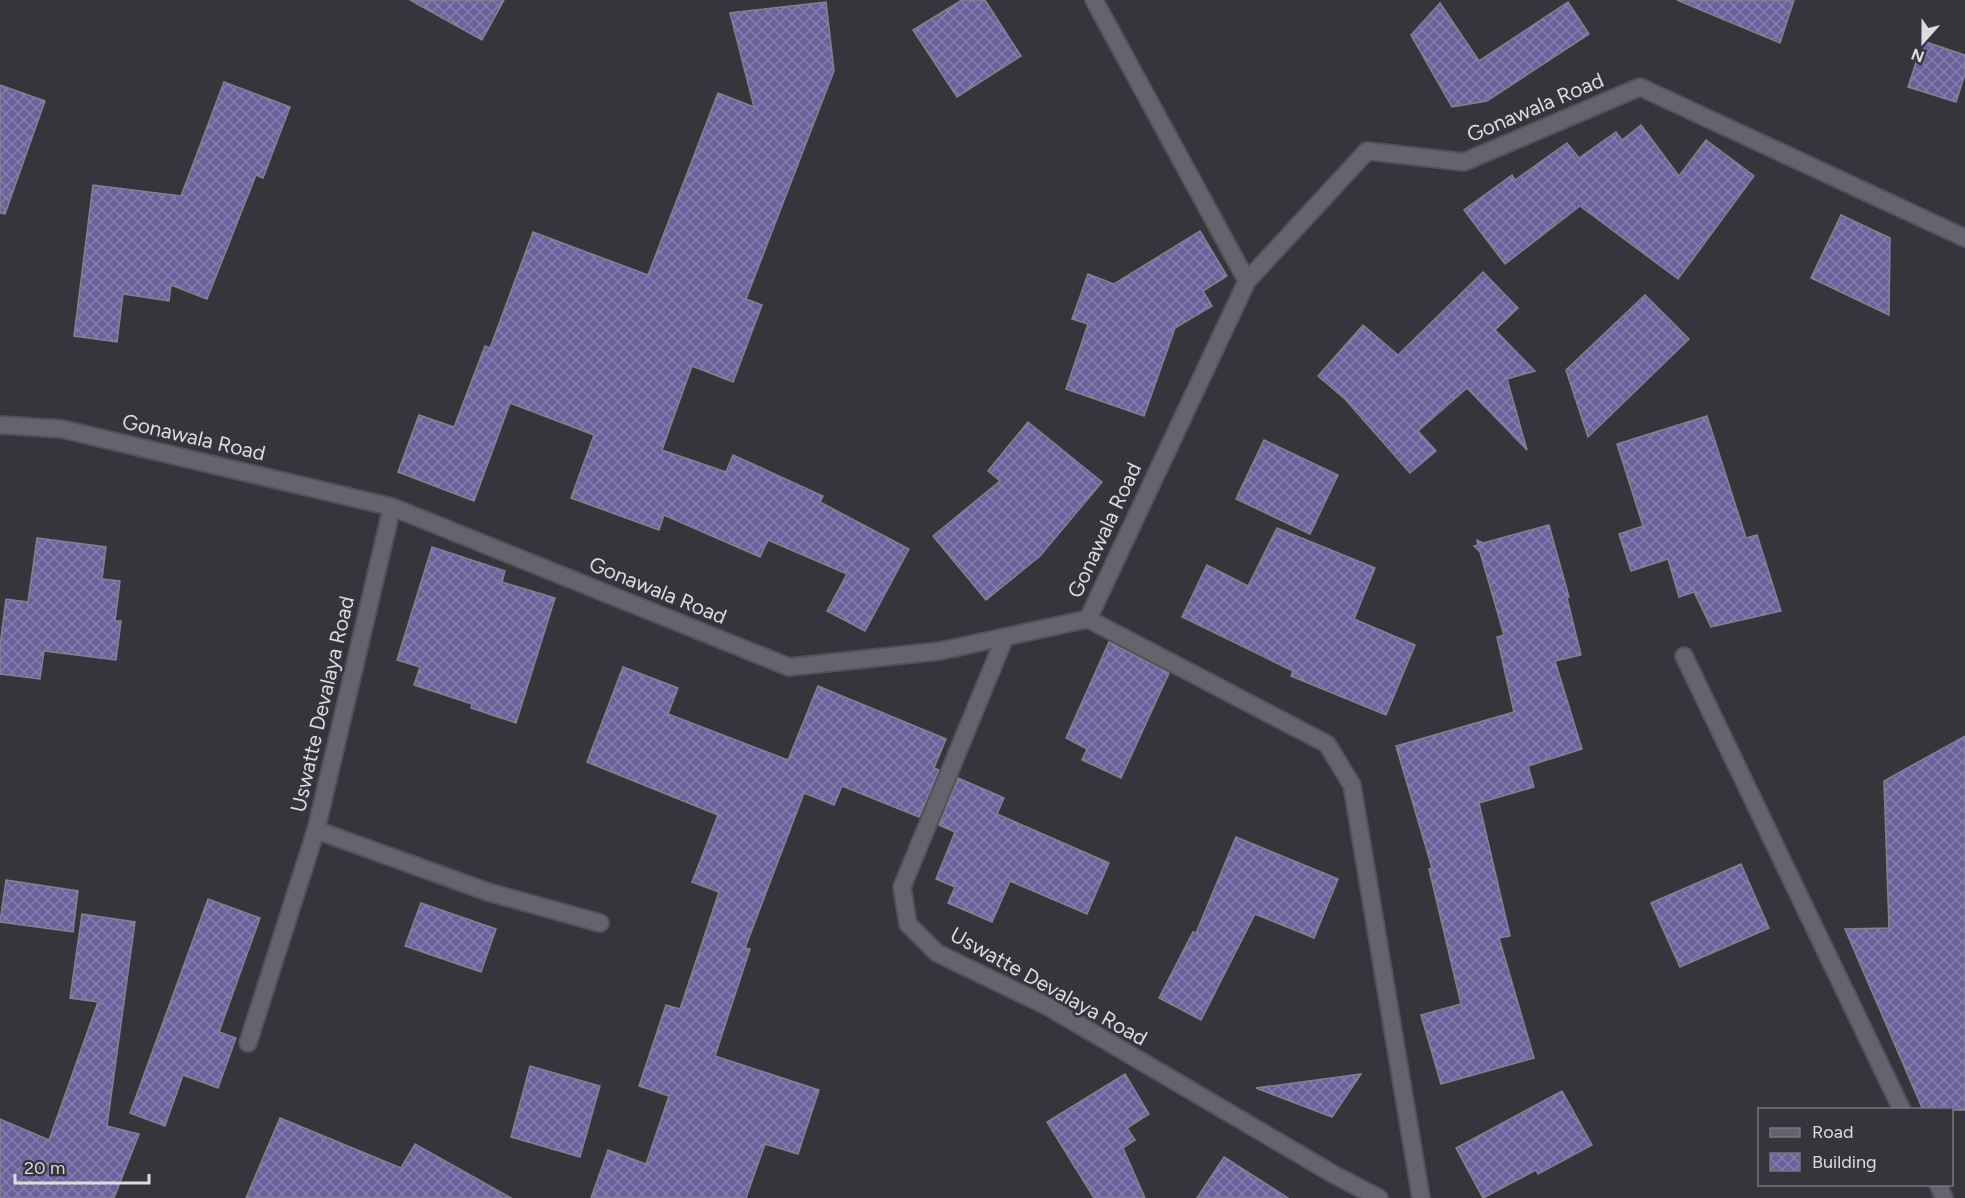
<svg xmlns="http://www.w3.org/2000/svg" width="1965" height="1198" viewBox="0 0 1965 1198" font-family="Figtree,sans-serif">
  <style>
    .building { fill: url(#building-cross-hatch); stroke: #83828b; stroke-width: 1.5 }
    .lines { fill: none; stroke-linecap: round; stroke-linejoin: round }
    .minor-casing { stroke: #525258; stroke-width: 20 }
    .tertiary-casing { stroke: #525258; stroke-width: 20 }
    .minor { stroke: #64646c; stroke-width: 16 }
    .tertiary { stroke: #64646c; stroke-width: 16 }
    .labels { text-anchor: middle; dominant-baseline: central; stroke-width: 5; stroke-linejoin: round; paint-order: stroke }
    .street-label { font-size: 21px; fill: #dbdbe0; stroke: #36353c }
  </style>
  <defs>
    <pattern id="building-cross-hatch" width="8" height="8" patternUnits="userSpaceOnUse" patternTransform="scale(1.5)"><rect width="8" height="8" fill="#6b629c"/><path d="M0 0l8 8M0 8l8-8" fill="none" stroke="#867fae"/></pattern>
  </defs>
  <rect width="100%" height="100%" fill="#36353c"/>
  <g class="building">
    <polygon points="410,0 504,0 482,40"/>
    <polygon points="962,0 985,0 1021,56 957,97 913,30"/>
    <polygon points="1677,0 1794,0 1780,43"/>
    <polygon points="826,2 834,71 746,299 762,305 733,382 692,366 662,450 726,472 733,455 823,496 820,502 909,549 865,631 827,611 847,574 768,540 760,557 664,515 659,530 571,498 594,435 510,403 474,501 398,472 419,415 454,427 485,346 490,348 533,232 648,275 718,93 754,107 730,13"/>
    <polygon points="1568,2 1589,34 1487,101 1452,107 1411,35 1440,3 1479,61"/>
    <polygon points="1923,41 1965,55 1965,74 1956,102 1908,87"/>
    <polygon points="224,82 290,107 263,178 256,175 207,299 171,285 169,301 123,294 117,342 74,336 93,185 181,196"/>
    <polygon points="0,85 45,101 5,214 0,213"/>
    <polygon points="1641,125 1679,176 1706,140 1754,176 1678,279 1580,206 1505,264 1464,210 1512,175 1515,180 1567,143 1579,158 1616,132 1622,140"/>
    <polygon points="1841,215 1890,238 1889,315 1811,278"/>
    <polygon points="1200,231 1227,276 1203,291 1212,306 1175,328 1144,416 1066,389 1088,324 1072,319 1088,274 1114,284"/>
    <polygon points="1483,272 1518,308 1495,330 1535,371 1507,379 1527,450 1467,388 1418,431 1436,451 1410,473 1345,399 1318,376 1363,325 1398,355"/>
    <polygon points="1645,295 1689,339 1588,437 1566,370"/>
    <polygon points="1707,416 1746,538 1757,535 1781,611 1711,627 1694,592 1679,597 1668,559 1631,571 1619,534 1643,526 1617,444"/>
    <polygon points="1028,422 1102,482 1040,556 986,600 933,536 1000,481 988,471"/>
    <polygon points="1264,440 1338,475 1310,534 1236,499"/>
    <polygon points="1549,525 1569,597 1567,598 1581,655 1555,661 1582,749 1528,766 1534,787 1479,803 1510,936 1499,938 1534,1058 1441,1084 1421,1015 1461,1004 1429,869 1432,868 1396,746 1514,712 1497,637 1504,635 1480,552 1474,546 1478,545 1477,540 1483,543"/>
    <polygon points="1277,528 1375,568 1354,619 1415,645 1386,715 1291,676 1293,671 1182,617 1207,565 1248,586"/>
    <polygon points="37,538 106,547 102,579 120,581 115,621 121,621 116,660 44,651 40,679 0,674 0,645 6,599 28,602"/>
    <polygon points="432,547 505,571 502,582 555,598 516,723 471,708 472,704 414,685 420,667 397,660"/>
    <polygon points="1109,642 1169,673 1121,778 1082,760 1087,749 1066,738"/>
    <polygon points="623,667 678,688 668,714 788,760 818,686 946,739 934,768 939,770 919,817 842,786 834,805 804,793 745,948 750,949 715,1056 819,1090 798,1154 765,1144 746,1198 591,1198 608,1150 646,1164 669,1096 639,1086 666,1005 680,1009 719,892 692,882 718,815 587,762"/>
    <polygon points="1965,736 1965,1110 1923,1110 1845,929 1889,928 1884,781"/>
    <polygon points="958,778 1004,798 997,814 1109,863 1087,914 1010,881 992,922 948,903 955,887 936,879 955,832 939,825"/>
    <polygon points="1236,837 1338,879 1314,938 1255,914 1201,1020 1159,998 1193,932 1196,933"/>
    <polygon points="1741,864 1769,928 1680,967 1651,903"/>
    <polygon points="6,880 78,891 73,932 0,922"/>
    <polygon points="208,899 260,918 219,1032 236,1038 218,1088 183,1075 165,1126 130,1113"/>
    <polygon points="421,903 496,929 481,972 405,946"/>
    <polygon points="82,914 135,922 107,1126 139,1134 114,1198 0,1198 0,1119 49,1140 98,1002 70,998"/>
    <polygon points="530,1066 600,1086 580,1157 511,1137"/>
    <polygon points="1125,1074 1149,1114 1127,1128 1135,1140 1123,1148 1145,1198 1094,1198 1047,1122"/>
    <polygon points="1361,1074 1332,1117 1256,1088"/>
    <polygon points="1562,1091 1592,1145 1538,1174 1536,1170 1483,1198 1456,1148"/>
    <polygon points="280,1118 401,1168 415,1144 511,1198 246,1198"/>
    <polygon points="1224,1157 1288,1198 1197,1198"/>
  </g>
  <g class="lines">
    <defs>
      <g id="minor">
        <polyline points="1094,0 1247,281"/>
        <polyline points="392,507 316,830 488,892 600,923"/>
        <polyline points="1088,619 1327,744 1352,785 1421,1198"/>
        <polyline points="1005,637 902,887 908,924 937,953 1047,1006 1333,1174 1379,1198"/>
        <polyline points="1684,656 1902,1110"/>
        <polyline points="248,1043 316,830"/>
        <polyline points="1938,1184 1944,1198"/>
      </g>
      <polyline id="tertiary" points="0,425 62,429 392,507 789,667 940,651 1088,619 1247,281 1367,151 1464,162 1640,87 1965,238"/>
    </defs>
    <use href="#minor" class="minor-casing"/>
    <use href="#tertiary" class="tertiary-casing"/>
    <use href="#minor" class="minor"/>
    <use href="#tertiary" class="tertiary"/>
  </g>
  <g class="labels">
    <g class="street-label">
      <text transform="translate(1535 107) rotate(-23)">Gonawala Road</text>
      <text transform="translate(194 437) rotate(13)">Gonawala Road</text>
      <text transform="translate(1104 530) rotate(-65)">Gonawala Road</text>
      <text transform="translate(658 590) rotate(22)">Gonawala Road</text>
      <text transform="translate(322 704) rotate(-77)">Uswatte Devalaya Road</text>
      <text transform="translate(1049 986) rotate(29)">Uswatte Devalaya Road</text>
    </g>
  </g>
  <rect x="1758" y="1108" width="195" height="78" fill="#36353c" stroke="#78777e" stroke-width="1.5"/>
  <rect x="1770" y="1128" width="30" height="9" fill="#64646c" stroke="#78777e" stroke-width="1.5"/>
  <text x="1812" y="1138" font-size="18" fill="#dbdbe0">Road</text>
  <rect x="1770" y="1153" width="30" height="18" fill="url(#building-cross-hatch)" stroke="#78777e" stroke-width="1.5"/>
  <text x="1812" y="1168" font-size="18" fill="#dbdbe0">Building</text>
  <g transform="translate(1923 42) rotate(201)" stroke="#36353c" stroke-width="4.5" paint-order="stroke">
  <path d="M0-4.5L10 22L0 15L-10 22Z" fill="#dbdbe0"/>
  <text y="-9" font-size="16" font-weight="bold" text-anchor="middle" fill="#dbdbe0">N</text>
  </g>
  <path d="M15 1174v9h134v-9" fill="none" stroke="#dbdbe0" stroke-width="3"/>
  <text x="24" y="1174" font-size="18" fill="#dbdbe0" stroke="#36353c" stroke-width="4.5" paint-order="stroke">20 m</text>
</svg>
